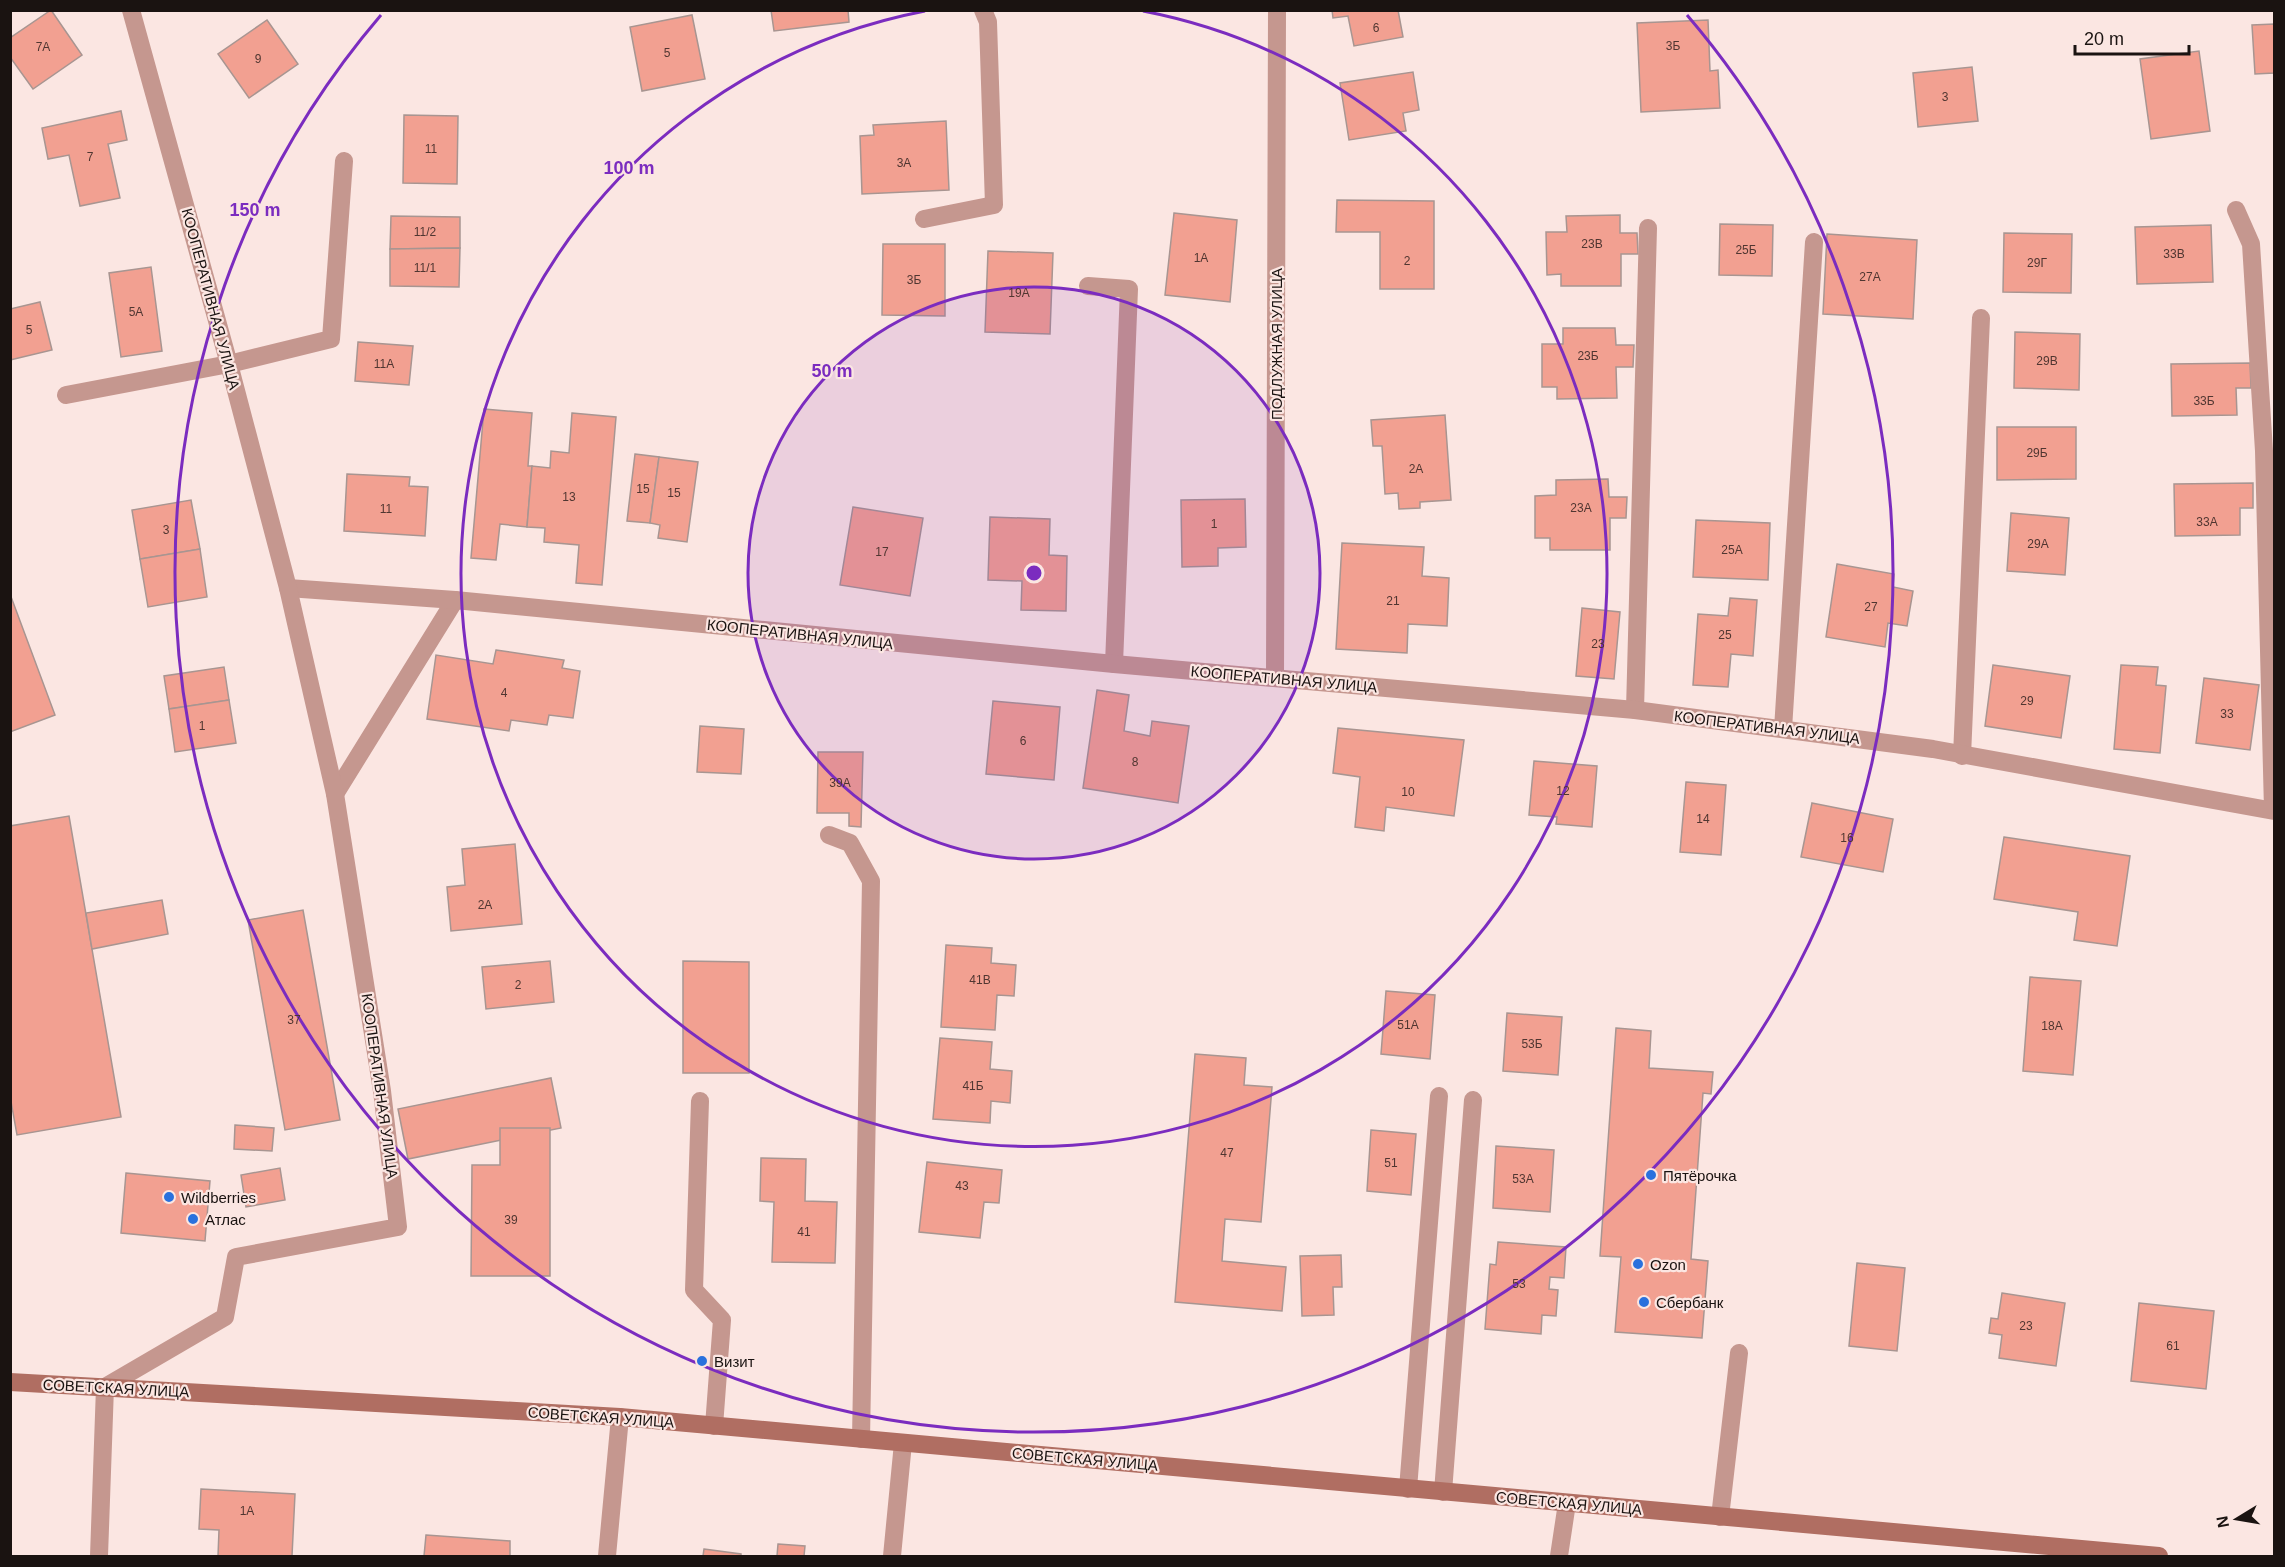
<svg xmlns="http://www.w3.org/2000/svg" width="2285" height="1567" viewBox="0 0 2285 1567" font-family="Arial,sans-serif">
  <style>
    .building { fill: #f2a091; stroke: #a89591; stroke-width: 1.5 }
    .lines { fill: none; stroke-linecap: round; stroke-linejoin: round }
    .lane { stroke: #c5978f; stroke-width: 18 }
    .street { stroke: #c5978f; stroke-width: 18 }
    .secondary { stroke: #b06e62; stroke-width: 18 }
    .ring { fill: none; stroke: #7b2cbf; stroke-width: 3 }
    .poi-dot { fill: #2971dd; stroke: #fbe6e2; stroke-width: 2 }
    .labels { text-anchor: middle; dominant-baseline: central; stroke-width: 4.5; stroke-linejoin: round; paint-order: stroke }
    .number-label { font-size: 12px; fill: #503631 }
    .street-label { font-size: 15px; fill: #1a1311; stroke: #fbe6e2 }
    .poi-label { font-size: 15px; fill: #1a1311; stroke: #fbe6e2; text-anchor: start }
    .centre { fill: #7b2cbf; stroke: #fbe6e2; stroke-width: 3 }
    .ring-label { font-size: 18px; text-anchor: middle; font-weight: bold; fill: #7b2cbf; stroke: #fbe6e2; stroke-width: 4.5; stroke-linejoin: round; paint-order: stroke }
  </style>
  <rect width="100%" height="100%" fill="#fbe6e2"/>
  <g class="building">
    <polygon points="51,10 82,55 33,89 10,57 10,38"/>
    <polygon points="771,10 848,10 849,22 774,31"/>
    <polygon points="1332,10 1398,10 1403,37 1354,46 1348,16 1333,18"/>
    <polygon points="692,15 705,79 642,91 630,27"/>
    <polygon points="267,20 298,64 249,98 218,54"/>
    <polygon points="1708,20 1710,71 1718,70 1720,108 1641,112 1637,23"/>
    <polygon points="2274,24 2274,73 2255,74 2252,25"/>
    <polygon points="2199,51 2210,131 2151,139 2140,59"/>
    <polygon points="1972,67 1978,121 1918,127 1913,73"/>
    <polygon points="1413,72 1419,110 1403,113 1406,131 1349,140 1340,83"/>
    <polygon points="121,111 127,140 108,144 120,198 80,206 69,155 48,159 42,128"/>
    <polygon points="404,115 458,116 457,184 403,183"/>
    <polygon points="946,121 949,190 862,194 860,136 874,135 873,125"/>
    <polygon points="1337,200 1434,201 1434,289 1380,289 1380,232 1336,232"/>
    <polygon points="1174,213 1237,220 1230,302 1165,295"/>
    <polygon points="1620,215 1620,233 1637,233 1638,254 1621,254 1621,286 1561,286 1561,274 1547,275 1546,232 1567,232 1566,216"/>
    <polygon points="391,216 460,217 460,248 390,249"/>
    <polygon points="1720,224 1773,225 1772,276 1719,275"/>
    <polygon points="2211,225 2213,282 2137,284 2135,227"/>
    <polygon points="2004,233 2072,234 2071,293 2003,292"/>
    <polygon points="1827,234 1917,240 1913,319 1823,314"/>
    <polygon points="883,244 945,244 945,316 882,315"/>
    <polygon points="460,248 459,287 390,286 390,249"/>
    <polygon points="988,251 1053,253 1050,334 985,332"/>
    <polygon points="151,267 162,351 121,357 109,273"/>
    <polygon points="40,302 52,350 10,360 10,309"/>
    <polygon points="1563,328 1615,328 1616,345 1634,345 1633,367 1616,367 1617,398 1557,399 1557,387 1542,387 1542,344 1563,344"/>
    <polygon points="2015,332 2080,334 2079,390 2014,388"/>
    <polygon points="358,342 413,346 409,385 355,381"/>
    <polygon points="2250,363 2251,388 2236,388 2237,415 2172,416 2171,364"/>
    <polygon points="484,409 532,413 528,466 532,466 527,527 500,524 496,560 471,558"/>
    <polygon points="572,413 616,417 602,585 576,583 579,545 544,542 545,528 527,527 532,466 550,468 551,451 569,453"/>
    <polygon points="1445,415 1451,500 1420,502 1420,508 1399,509 1398,493 1385,494 1382,446 1373,446 1371,420"/>
    <polygon points="1997,427 2076,427 2076,479 1997,480"/>
    <polygon points="635,454 659,457 650,523 627,521"/>
    <polygon points="659,457 698,462 687,542 658,538 660,525 650,523"/>
    <polygon points="347,474 410,477 409,486 428,487 425,536 344,531"/>
    <polygon points="1608,479 1609,497 1627,497 1626,518 1610,518 1610,550 1550,550 1550,538 1535,538 1535,496 1556,495 1556,480"/>
    <polygon points="2253,483 2253,508 2240,508 2240,535 2175,536 2174,484"/>
    <polygon points="1245,499 1246,547 1218,548 1218,566 1182,567 1181,500"/>
    <polygon points="191,500 200,549 140,559 132,510"/>
    <polygon points="853,507 923,518 910,596 840,585"/>
    <polygon points="2011,513 2069,518 2065,575 2007,571"/>
    <polygon points="990,517 1050,519 1049,555 1067,556 1066,611 1021,610 1022,581 988,580"/>
    <polygon points="1696,520 1770,523 1768,580 1693,577"/>
    <polygon points="1342,543 1424,547 1422,576 1449,578 1447,626 1408,624 1407,653 1336,649"/>
    <polygon points="200,549 207,597 148,607 140,559"/>
    <polygon points="1837,564 1894,574 1893,587 1913,591 1907,626 1888,623 1885,647 1826,637"/>
    <polygon points="10,594 55,715 10,732"/>
    <polygon points="1730,598 1757,600 1753,656 1731,654 1728,687 1693,685 1698,614 1728,616"/>
    <polygon points="1582,608 1620,612 1614,679 1576,676"/>
    <polygon points="496,650 564,660 562,668 580,671 573,718 549,715 547,725 511,720 509,731 427,719 436,655 493,664"/>
    <polygon points="1993,665 2070,676 2061,738 1985,726"/>
    <polygon points="2121,665 2158,667 2156,685 2166,686 2160,753 2114,749"/>
    <polygon points="224,667 229,700 169,709 164,676"/>
    <polygon points="2204,678 2259,685 2250,750 2196,743"/>
    <polygon points="1097,690 1129,695 1124,731 1150,736 1152,721 1189,726 1178,803 1083,788"/>
    <polygon points="229,700 236,743 175,752 169,709"/>
    <polygon points="993,701 1060,707 1054,780 986,774"/>
    <polygon points="700,726 744,729 741,774 697,772"/>
    <polygon points="1338,728 1464,740 1454,816 1386,807 1384,831 1355,827 1360,777 1333,773"/>
    <polygon points="818,752 863,752 861,827 849,826 849,813 817,813"/>
    <polygon points="1534,761 1597,766 1592,827 1556,824 1557,817 1529,815"/>
    <polygon points="1686,782 1726,785 1721,855 1680,852"/>
    <polygon points="1812,803 1893,819 1883,872 1801,857"/>
    <polygon points="69,816 121,1117 17,1135 10,1096 10,826"/>
    <polygon points="2004,837 2130,856 2117,946 2074,940 2078,912 1994,899"/>
    <polygon points="515,844 522,924 451,931 447,887 465,885 462,849"/>
    <polygon points="162,900 168,934 92,949 86,913"/>
    <polygon points="303,910 340,1120 285,1130 248,920"/>
    <polygon points="946,945 992,948 991,963 1016,965 1014,996 997,995 995,1030 941,1027"/>
    <polygon points="550,961 554,1002 486,1009 482,967"/>
    <polygon points="683,961 749,962 749,1073 683,1073"/>
    <polygon points="2030,977 2081,981 2073,1075 2023,1071"/>
    <polygon points="1386,991 1435,995 1430,1059 1381,1054"/>
    <polygon points="1507,1013 1562,1017 1558,1075 1503,1071"/>
    <polygon points="1616,1028 1651,1031 1649,1068 1713,1072 1711,1094 1703,1093 1691,1259 1708,1261 1702,1338 1615,1332 1621,1257 1600,1256"/>
    <polygon points="940,1038 992,1042 990,1069 1012,1071 1010,1103 991,1101 990,1123 933,1119"/>
    <polygon points="1195,1054 1246,1058 1244,1085 1272,1087 1261,1222 1225,1219 1222,1261 1286,1267 1282,1311 1175,1302"/>
    <polygon points="551,1078 561,1128 408,1159 398,1109"/>
    <polygon points="235,1125 274,1128 272,1151 234,1149"/>
    <polygon points="500,1128 550,1128 550,1276 471,1276 472,1165 500,1165"/>
    <polygon points="1371,1130 1416,1134 1411,1195 1367,1191"/>
    <polygon points="1496,1146 1554,1150 1550,1212 1493,1208"/>
    <polygon points="761,1158 806,1159 805,1201 837,1202 835,1263 772,1262 774,1202 760,1201"/>
    <polygon points="927,1162 1002,1170 999,1203 984,1202 980,1238 919,1232"/>
    <polygon points="280,1168 285,1200 246,1207 241,1175"/>
    <polygon points="126,1173 210,1181 205,1241 121,1233"/>
    <polygon points="1498,1242 1566,1247 1564,1278 1550,1277 1549,1289 1558,1290 1556,1316 1542,1315 1541,1334 1485,1329 1490,1264 1496,1265"/>
    <polygon points="1341,1255 1342,1287 1333,1287 1334,1315 1302,1316 1300,1256"/>
    <polygon points="1857,1263 1905,1268 1897,1351 1849,1346"/>
    <polygon points="2002,1293 2065,1303 2056,1366 1999,1358 2002,1335 1989,1333 1991,1318 1998,1319"/>
    <polygon points="2139,1303 2214,1311 2206,1389 2131,1381"/>
    <polygon points="201,1489 295,1494 292,1556 218,1556 219,1530 199,1529"/>
    <polygon points="426,1535 510,1541 510,1556 424,1556"/>
    <polygon points="778,1544 805,1546 804,1556 777,1556"/>
    <polygon points="704,1549 741,1554 741,1556 703,1556"/>
  </g>
  <g class="lines">
    <g class="lane">
      <polyline points="2236,210 2251,244 2264,451 2273,810"/>
      <polyline points="924,219 994,205 988,22 983,10"/>
      <polyline points="1088,286 1129,289 1114,664"/>
      <polyline points="66,395 229,364 331,339 344,161"/>
      <polyline points="1635,710 1648,228"/>
      <polyline points="1783,729 1814,242"/>
      <polyline points="1962,756 1981,318"/>
      <polyline points="335,794 455,600"/>
      <polyline points="829,835 850,843 871,881 861,1439"/>
      <polyline points="700,1101 694,1290 722,1320 714,1426"/>
      <polyline points="1408,1489 1439,1096"/>
      <polyline points="1443,1492 1473,1100"/>
      <polyline points="1720,1517 1739,1353"/>
      <polyline points="892,1556 903,1443"/>
      <polyline points="1559,1556 1567,1503"/>
    </g>
    <g class="street">
      <polyline points="288,588 455,600 1114,664 1635,710 1933,749 2274,811"/>
      <polyline points="1275,678 1277,10"/>
      <polyline points="99,1556 105,1387 225,1317 236,1257 398,1227 382,1091 335,794 288,588 229,364 131,10"/>
      <polyline points="607,1556 620,1417"/>
    </g>
    <polyline class="secondary" points="10,1382 620,1417 2159,1556"/>
  </g>
  <circle cx="1034" cy="573" r="286" fill="#7b2cbf" fill-opacity=".12"/>
  <g class="ring">
    <circle cx="1034" cy="573" r="286"/>
    <path d="M1143 11A573 573 0 1 1 925 11"/>
    <path d="M1687 15A859 859 0 1 1 381 15"/>
  </g>
  <g class="poi-dot">
    <circle cx="1651" cy="1175" r="6"/>
    <circle cx="169" cy="1197" r="6"/>
    <circle cx="193" cy="1219" r="6"/>
    <circle cx="1638" cy="1264" r="6"/>
    <circle cx="1644" cy="1302" r="6"/>
    <circle cx="702" cy="1361" r="6"/>
  </g>
  <g class="labels">
    <g class="number-label">
      <text x="1376" y="28">6</text>
      <text x="1673" y="46">3Б</text>
      <text x="43" y="47">7А</text>
      <text x="667" y="53">5</text>
      <text x="258" y="59">9</text>
      <text x="1945" y="97">3</text>
      <text x="431" y="149">11</text>
      <text x="90" y="157">7</text>
      <text x="904" y="163">3А</text>
      <text x="425" y="232">11/2</text>
      <text x="1592" y="244">23В</text>
      <text x="1746" y="250">25Б</text>
      <text x="2174" y="254">33В</text>
      <text x="1201" y="258">1А</text>
      <text x="1407" y="261">2</text>
      <text x="2037" y="263">29Г</text>
      <text x="425" y="268">11/1</text>
      <text x="1870" y="277">27А</text>
      <text x="914" y="280">3Б</text>
      <text x="1019" y="293">19А</text>
      <text x="136" y="312">5А</text>
      <text x="29" y="330">5</text>
      <text x="1588" y="356">23Б</text>
      <text x="2047" y="361">29В</text>
      <text x="384" y="364">11А</text>
      <text x="2204" y="401">33Б</text>
      <text x="2037" y="453">29Б</text>
      <text x="1416" y="469">2А</text>
      <text x="643" y="489">15</text>
      <text x="674" y="493">15</text>
      <text x="569" y="497">13</text>
      <text x="1581" y="508">23А</text>
      <text x="386" y="509">11</text>
      <text x="2207" y="522">33А</text>
      <text x="1214" y="524">1</text>
      <text x="166" y="530">3</text>
      <text x="2038" y="544">29А</text>
      <text x="1732" y="550">25А</text>
      <text x="882" y="552">17</text>
      <text x="1393" y="601">21</text>
      <text x="1871" y="607">27</text>
      <text x="1725" y="635">25</text>
      <text x="1598" y="644">23</text>
      <text x="504" y="693">4</text>
      <text x="2027" y="701">29</text>
      <text x="2227" y="714">33</text>
      <text x="202" y="726">1</text>
      <text x="1023" y="741">6</text>
      <text x="1135" y="762">8</text>
      <text x="840" y="783">39А</text>
      <text x="1563" y="791">12</text>
      <text x="1408" y="792">10</text>
      <text x="1703" y="819">14</text>
      <text x="1847" y="838">16</text>
      <text x="485" y="905">2А</text>
      <text x="980" y="980">41В</text>
      <text x="518" y="985">2</text>
      <text x="294" y="1020">37</text>
      <text x="1408" y="1025">51А</text>
      <text x="2052" y="1026">18А</text>
      <text x="1532" y="1044">53Б</text>
      <text x="973" y="1086">41Б</text>
      <text x="1227" y="1153">47</text>
      <text x="1391" y="1163">51</text>
      <text x="1523" y="1179">53А</text>
      <text x="962" y="1186">43</text>
      <text x="511" y="1220">39</text>
      <text x="804" y="1232">41</text>
      <text x="1519" y="1284">53</text>
      <text x="2026" y="1326">23</text>
      <text x="2173" y="1346">61</text>
      <text x="247" y="1511">1А</text>
    </g>
    <g class="street-label">
      <text transform="translate(211 299) rotate(75)">КООПЕРАТИВНАЯ УЛИЦА</text>
      <text transform="translate(1276 344) rotate(-90)">ПОДЛУЖНАЯ УЛИЦА</text>
      <text transform="translate(800 634) rotate(6)">КООПЕРАТИВНАЯ УЛИЦА</text>
      <text transform="translate(1284 679) rotate(5)">КООПЕРАТИВНАЯ УЛИЦА</text>
      <text transform="translate(1767 727) rotate(7)">КООПЕРАТИВНАЯ УЛИЦА</text>
      <text transform="translate(380 1086) rotate(82)">КООПЕРАТИВНАЯ УЛИЦА</text>
      <text transform="translate(116 1388) rotate(3)">СОВЕТСКАЯ УЛИЦА</text>
      <text transform="translate(601 1417) rotate(4)">СОВЕТСКАЯ УЛИЦА</text>
      <text transform="translate(1085 1459) rotate(5)">СОВЕТСКАЯ УЛИЦА</text>
      <text transform="translate(1569 1503) rotate(5)">СОВЕТСКАЯ УЛИЦА</text>
    </g>
    <g class="poi-label">
      <text x="1663" y="1175">Пятёрочка</text>
      <text x="181" y="1197">Wildberries</text>
      <text x="205" y="1219">Атлас</text>
      <text x="1650" y="1264">Ozon</text>
      <text x="1656" y="1302">Сбербанк</text>
      <text x="714" y="1361">Визит</text>
    </g>
  </g>
  <circle cx="1034" cy="573" r="9" class="centre"/>
  <g class="ring-label">
    <text x="629" y="174">100 m</text>
    <text x="255" y="216">150 m</text>
    <text x="832" y="377">50 m</text>
  </g>
  <rect width="2285" height="1567" fill="none" stroke="#1a1311" stroke-width="24"/>
  <g transform="translate(2237 1519) rotate(259)" stroke="#fbe6e2" stroke-width="4.5" paint-order="stroke">
  <path d="M0-4.5L10 22L0 15L-10 22Z" fill="#1a1311"/>
  <text y="-9" font-size="16" font-weight="bold" text-anchor="middle" fill="#1a1311">N</text>
  </g>
  <path d="M2075 45v9h114v-9" fill="none" stroke="#1a1311" stroke-width="3"/>
  <text x="2084" y="45" font-size="18" fill="#1a1311" stroke="#fbe6e2" stroke-width="4.5" paint-order="stroke">20 m</text>
</svg>
